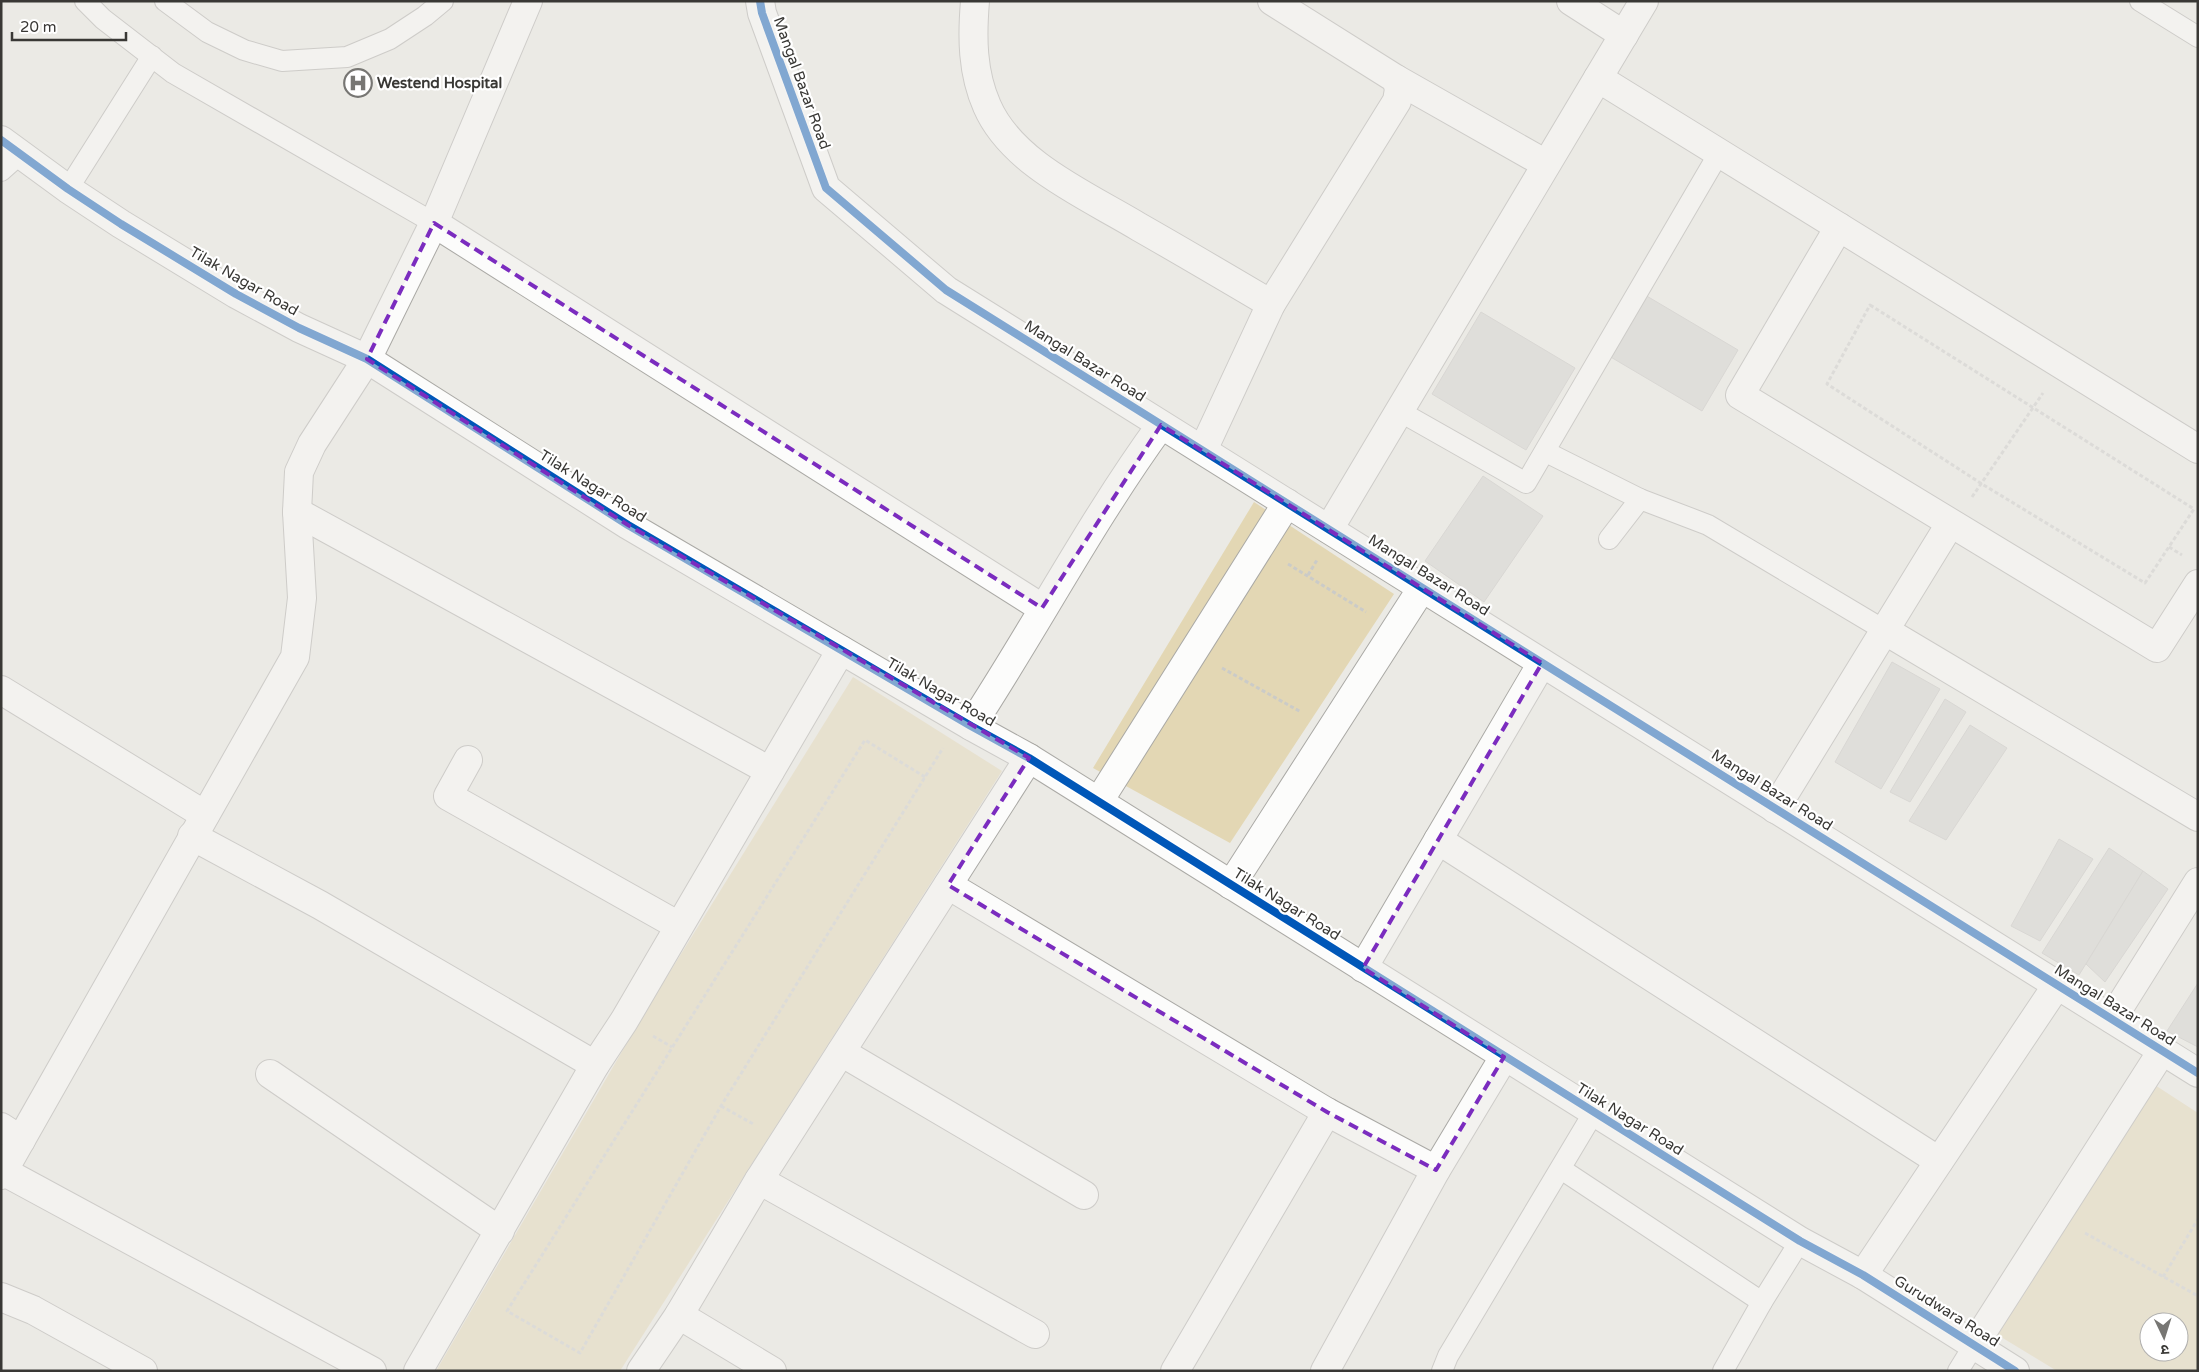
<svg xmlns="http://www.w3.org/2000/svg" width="2199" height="1372" viewBox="0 0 2199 1372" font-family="'Varela Round','Noto Sans Devanagari',sans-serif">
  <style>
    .green { fill: #e3d7b4; fill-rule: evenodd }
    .building { fill: #d1d0cc; stroke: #c2c1bd }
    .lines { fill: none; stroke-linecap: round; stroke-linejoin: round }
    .service-casing { stroke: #aaa9a5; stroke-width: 22 }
    .minor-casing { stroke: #aaa9a5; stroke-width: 30 }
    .tertiary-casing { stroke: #aaa9a5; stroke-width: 30 }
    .path { stroke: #cbcbc8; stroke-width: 3; stroke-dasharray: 4 2.5; stroke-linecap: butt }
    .service { stroke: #fcfcfb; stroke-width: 20 }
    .minor { stroke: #fcfcfb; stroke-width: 28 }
    .tertiary { stroke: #fcfcfb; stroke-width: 28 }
    .cycleway-casing { stroke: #fff; stroke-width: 11 }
    .cycleway { stroke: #0057b8; stroke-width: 8 }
    .marked { fill: none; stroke: #7b2cbf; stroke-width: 4; stroke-dasharray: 10 6; stroke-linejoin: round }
    .labels { text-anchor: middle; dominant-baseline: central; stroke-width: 4.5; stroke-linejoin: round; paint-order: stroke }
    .poi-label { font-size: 15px; font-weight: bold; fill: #393835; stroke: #fff; text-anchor: start }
    .street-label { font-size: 15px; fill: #393835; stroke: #fff }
  </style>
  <rect width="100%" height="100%" fill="#ebeae5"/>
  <g class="green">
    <polygon points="1254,502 1394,594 1230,843 1093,768"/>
    <polygon points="853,677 1002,771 620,1371 436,1371 645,1012"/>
    <path d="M2141 1076 2198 1113V1366L2195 1371H2057L1978 1323ZM2149 1322H2179V1352H2149Z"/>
  </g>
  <g class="building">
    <polygon points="1645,295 1738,350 1702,411 1609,356"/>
    <polygon points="1481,312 1575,368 1526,450 1432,394"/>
    <polygon points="1483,476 1543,516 1484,602 1425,561"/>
    <polygon points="1892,662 1940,689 1881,789 1835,762"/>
    <polygon points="1945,699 1966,712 1910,802 1890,792"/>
    <polygon points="1970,725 2007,748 1946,840 1909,821"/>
    <polygon points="2059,839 2093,859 2040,941 2011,926"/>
    <polygon points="2109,848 2143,871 2079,975 2042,953"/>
    <polygon points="2143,871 2168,889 2105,982 2086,964"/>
    <polygon points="2198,983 2198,1047 2167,1031"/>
  </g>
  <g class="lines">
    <defs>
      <g id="service">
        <polyline points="85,1 103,19 173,73 434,223"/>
        <polyline points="165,1 207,32 244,50 282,61 347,57 390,39 425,16 443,1"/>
        <polyline points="2140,1 2198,37"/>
        <polyline points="1,171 20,154"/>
        <polyline points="68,189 152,56"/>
        <polyline points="1399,411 1526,483 1719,153"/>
        <polyline points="1546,452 1640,499"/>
        <polyline points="1609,539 1640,499 1708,525 1884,630"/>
        <polyline points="1561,1169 1762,1302"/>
        <polyline points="1442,1371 1448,1356 1594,1112"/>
        <polyline points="1723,1371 1762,1302 1800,1241"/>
        <polyline points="1958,1371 1974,1345"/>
      </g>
      <g id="minor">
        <path d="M975 1C972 37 972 72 987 106 1012 164 1088 196 1139 227 1183 252 1227 278 1271 304"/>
        <polyline points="1571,1 1624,35"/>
        <polyline points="1598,78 1644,1"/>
        <polyline points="1396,79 1546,164"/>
        <polyline points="1,140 68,189 121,224 236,294 299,328 367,359 628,525 971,726 1029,758 1800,1241 1863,1275 2015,1371"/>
        <polyline points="434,223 1042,608"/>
        <polyline points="1839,227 1740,395 2157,648 2198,584"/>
        <polyline points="1203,450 1271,304 1397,101 1399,89 1396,79 1272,1"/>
        <polyline points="297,512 770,771"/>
        <polyline points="1329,529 1598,78 2198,449"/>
        <polyline points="1884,630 2198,817"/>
        <polyline points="1,690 205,815"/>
        <path d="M971 726C1036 627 1091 521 1161 425"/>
        <polyline points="468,760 448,796 679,926"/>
        <polyline points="1099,801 1287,503"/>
        <polyline points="1775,809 1950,524"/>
        <polyline points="192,836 320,905 595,1065"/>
        <polyline points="1438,840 1939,1161"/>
        <polyline points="948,885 1327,1112 1436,1170"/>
        <polyline points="1231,885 1422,588"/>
        <polyline points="1363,968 1542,663"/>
        <polyline points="2112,1019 2198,882"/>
        <polyline points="841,1052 1084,1195"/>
        <polyline points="270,1074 500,1231"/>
        <polyline points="1,1127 21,1140"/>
        <polyline points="1,1170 372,1371"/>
        <polyline points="1,1175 295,657 302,598 297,512 299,472 312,444 367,359 434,223 528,1"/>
        <polyline points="759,1180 1035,1334"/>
        <polyline points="1863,1275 2057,985"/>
        <polyline points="679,1315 772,1371"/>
        <polyline points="1974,1345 2162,1051"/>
        <polyline points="418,1371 595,1065 624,1021 841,650"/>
        <polyline points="641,1371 679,1315 759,1180 1029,758"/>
        <polyline points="1175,1371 1327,1112"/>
        <polyline points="1325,1371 1436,1170 1504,1057"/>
      </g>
      <g id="tertiary">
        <polyline points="760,1 762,13 826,188 946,290 2198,1073"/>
        <polyline points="1,1297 33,1310 143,1371"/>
      </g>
    </defs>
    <use href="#service" class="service-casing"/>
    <use href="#minor" class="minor-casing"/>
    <use href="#tertiary" class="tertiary-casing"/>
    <g class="path">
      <polygon points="1870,305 2194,509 2145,583 1982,484 1827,384"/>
      <polyline points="1972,497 2043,393"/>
      <polyline points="2169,547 2182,555"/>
      <polyline points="1288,564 1366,612"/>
      <polyline points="1308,575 1317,560"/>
      <polyline points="1222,668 1301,712"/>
      <polyline points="925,777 865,740 507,1311 580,1353 721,1106 925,777 943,748"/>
      <polyline points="653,1036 672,1047"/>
      <polyline points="721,1106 755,1125"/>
      <polyline points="2085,1233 2198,1296"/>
      <polyline points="2163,1277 2198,1219"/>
    </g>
    <use href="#service" class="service"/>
    <use href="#minor" class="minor"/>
    <use href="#tertiary" class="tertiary"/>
    <defs>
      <g id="cycleway">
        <polyline points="760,1 762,13 826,188 946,290 2198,1073"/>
        <polyline points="1,140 68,189 121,224 236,294 299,328 367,359 628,525 971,726 1029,758 1800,1241 1863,1275 2015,1371"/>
      </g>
    </defs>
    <use href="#cycleway" class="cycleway-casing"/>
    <use href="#cycleway" class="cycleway"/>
  </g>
  <path d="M0 0H2199V1372H0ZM434 223 1042 608 1161 425 1542 663 1363 968 1504 1057 1436 1170 1327 1112 948 885 1029 758 628 525 367 359Z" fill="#ebeae5" fill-opacity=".55" fill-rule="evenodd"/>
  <path class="marked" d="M434 223 1042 608 1161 425 1542 663 1363 968 1504 1057 1436 1170 1327 1112 948 885 1029 758 628 525 367 359Z"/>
  <defs>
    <symbol id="hospital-ring" viewBox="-11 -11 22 22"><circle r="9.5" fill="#fff" stroke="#777673" stroke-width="1.5"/><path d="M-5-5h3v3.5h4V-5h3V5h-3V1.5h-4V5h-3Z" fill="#777673"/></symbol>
  </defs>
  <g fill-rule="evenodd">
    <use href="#hospital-ring" x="342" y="67" width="32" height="32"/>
  </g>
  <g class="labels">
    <g class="poi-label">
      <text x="377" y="83">Westend Hospital</text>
    </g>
    <g class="street-label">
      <text transform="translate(802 83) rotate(70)">Mangal Bazar Road</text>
      <text transform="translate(244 281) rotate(30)">Tilak Nagar Road</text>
      <text transform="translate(1085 361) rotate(32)">Mangal Bazar Road</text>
      <text transform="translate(593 486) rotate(32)">Tilak Nagar Road</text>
      <text transform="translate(1429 575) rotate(32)">Mangal Bazar Road</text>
      <text transform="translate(941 692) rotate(30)">Tilak Nagar Road</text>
      <text transform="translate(1772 790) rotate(32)">Mangal Bazar Road</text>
      <text transform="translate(1287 904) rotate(32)">Tilak Nagar Road</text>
      <text transform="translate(2115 1005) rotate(32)">Mangal Bazar Road</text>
      <text transform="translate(1630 1119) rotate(32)">Tilak Nagar Road</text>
      <text transform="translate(1947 1311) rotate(32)">Gurudwara Road</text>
    </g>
  </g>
  <rect width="2199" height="1372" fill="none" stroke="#393835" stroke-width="5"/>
  <g transform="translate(2164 1337) rotate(176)"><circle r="24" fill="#ffffff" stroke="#b0afae"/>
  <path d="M0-4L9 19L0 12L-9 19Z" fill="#777673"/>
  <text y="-8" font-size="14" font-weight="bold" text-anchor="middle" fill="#393835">उ</text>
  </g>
  <path d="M12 32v8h114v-8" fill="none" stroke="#393835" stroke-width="2.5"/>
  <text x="20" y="32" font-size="15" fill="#393835" stroke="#ffffff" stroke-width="4" paint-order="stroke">20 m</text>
</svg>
